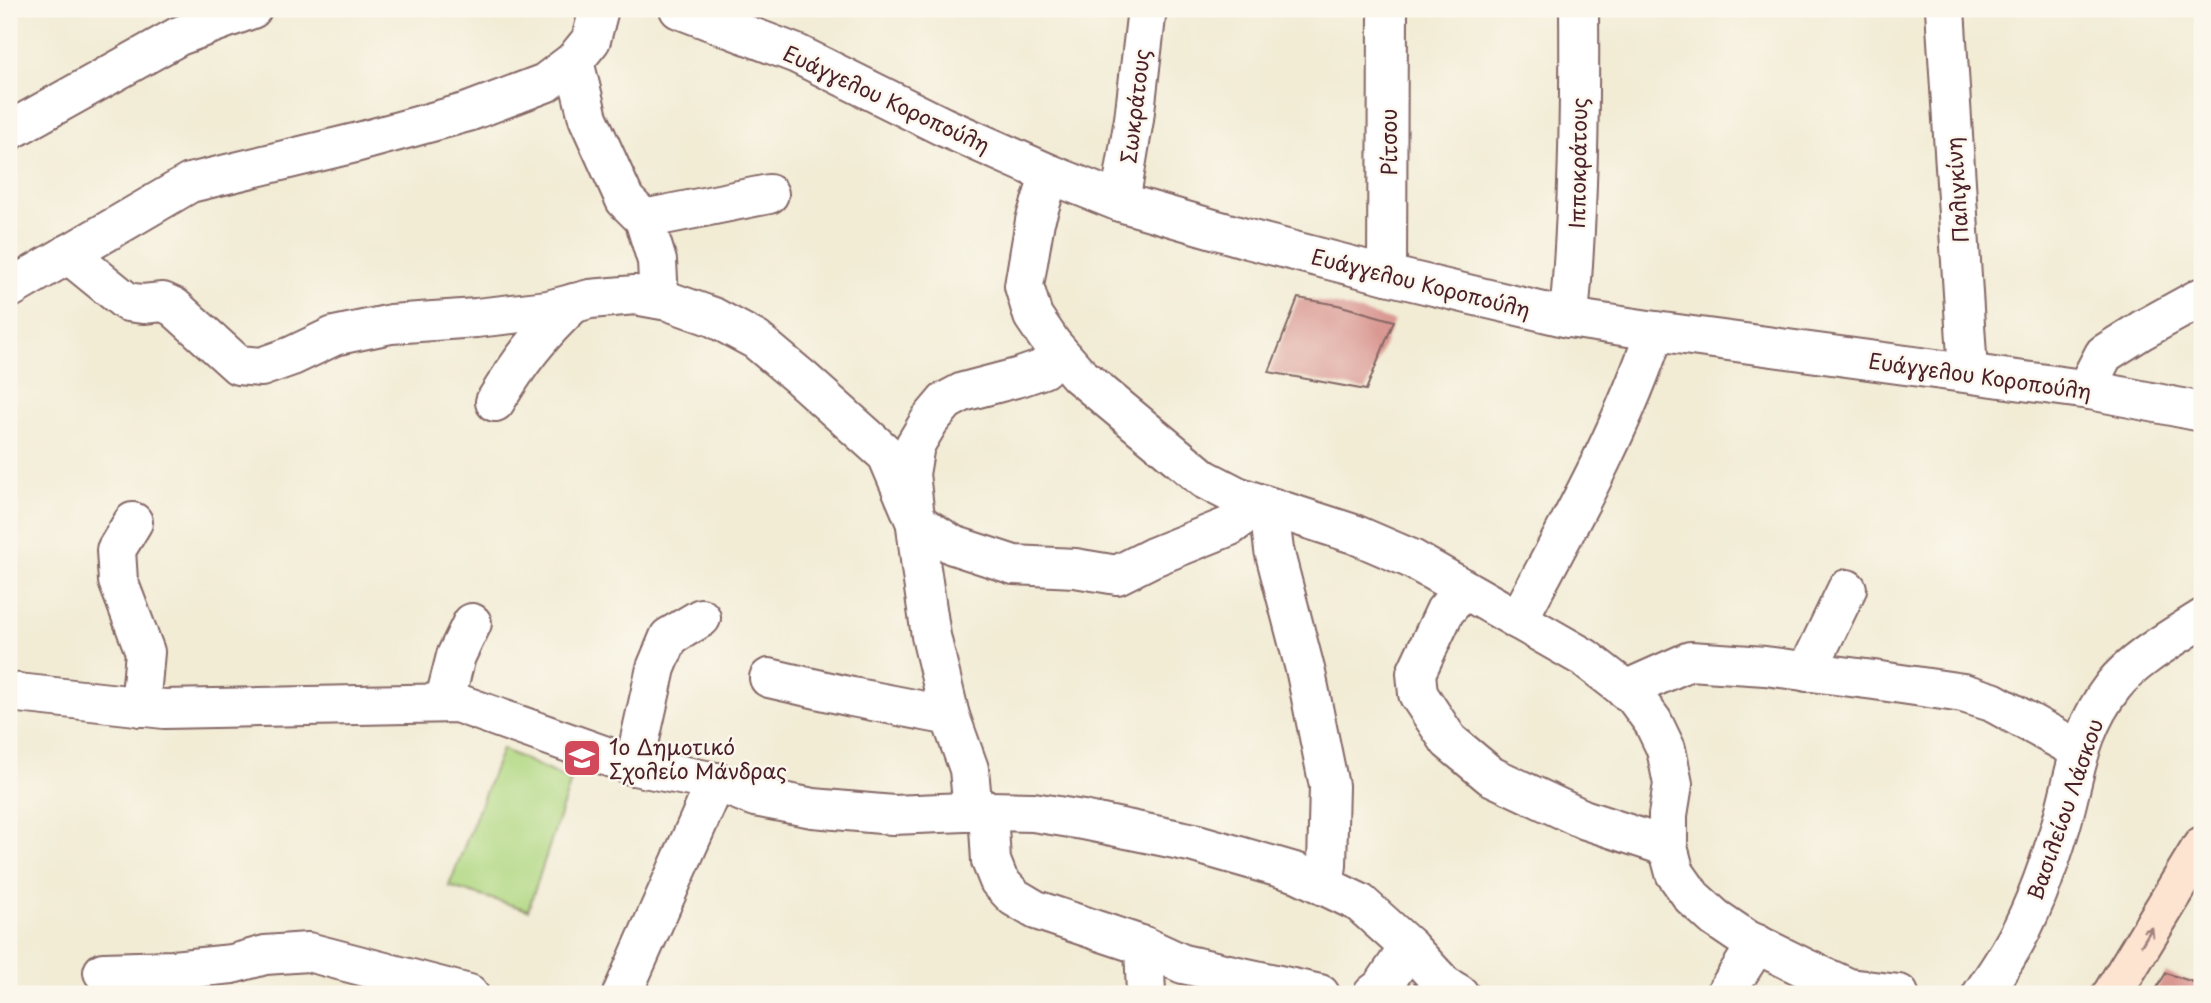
<svg xmlns="http://www.w3.org/2000/svg" width="2211" height="1003" viewBox="0 0 2211 1003" font-family="'Playpen Sans',sans-serif">
  <style>
    .green { fill: #b1d883; stroke: #7e7c57; stroke-width: 2 }
    .building { fill: #d99892 }
    .lines { fill: none; stroke-linecap: round; stroke-linejoin: round }
    .minor-casing { stroke: #856766; stroke-width: 42 }
    .tertiary-casing { stroke: #856766; stroke-width: 42 }
    .secondary-casing { stroke: #856766; stroke-width: 42 }
    .minor { stroke: #fff; stroke-width: 38 }
    .tertiary { stroke: #fff; stroke-width: 38 }
    .secondary { stroke: #fde4d0; stroke-width: 38 }
    .oneway { stroke: #a4827e }
    .labels { text-anchor: middle; dominant-baseline: central; stroke-width: 5; stroke-linejoin: round; paint-order: stroke }
    .street-label { font-size: 21px; fill: #4a1f2b; stroke: #fbf7ec }
    .poi-label { font-size: 21px; fill: #4a1f2b; stroke: #fbf7ec; text-anchor: start }
  </style>
  <rect width="100%" height="100%" fill="#fbf7ec"/>
  <filter id="ink" filterUnits="userSpaceOnUse"><feTurbulence type="fractalNoise" baseFrequency=".0143" numOctaves="2"/><feDisplacementMap in="SourceGraphic" scale="14" xChannelSelector="R" yChannelSelector="G"/><feConvolveMatrix kernelMatrix="1 2 1 2 8 2 1 2 1" color-interpolation-filters="sRGB"/></filter>
  <filter id="wash" filterUnits="userSpaceOnUse"><feTurbulence type="fractalNoise" baseFrequency=".00686" numOctaves="4" result="noise"/><feDisplacementMap in="SourceGraphic" scale="28" xChannelSelector="R" yChannelSelector="G"/><feGaussianBlur stdDeviation="1.57" result="paint"/><feColorMatrix in="noise" values="0 0 0 0 0 0 0 0 0 0 0 0 0 0 0 0 0 1.4 0 .05"/><feComposite in="paint" operator="in"/></filter>
  <g filter="url(#wash)">
    <rect width="100%" height="100%" fill="#f2ecd5"/>
    <polygon class="green" points="502,749 571,781 528,910 449,886"/>
    <g id="blocks">
      <g class="building">
        <polygon points="1298,298 1338,305 1394,321 1366,390 1269,372"/>
        <polygon points="2166,973 2202,985 2202,994 2153,994"/>
      </g>
    </g>
  </g>
  <g filter="url(#ink)">
    <use href="#blocks" fill-opacity="0" stroke="#856766" stroke-width="2"/>
    <g class="lines">
      <defs>
        <g id="minor">
          <polyline points="1945,9 1968,372"/>
          <polyline points="574,61 588,118 625,200 644,219 657,261 659,299"/>
          <polyline points="1050,174 1035,221 1024,286 1033,316 1052,344 1079,375 1204,479 1237,496 1354,534 1412,559 1585,658 1634,696 1653,722 1666,749 1673,784 1668,815 1668,847 1675,873 1692,897 1715,918 1746,939 1805,968 1849,988 1899,994"/>
          <polyline points="1120,202 1134,119 1147,9"/>
          <polyline points="644,219 769,194"/>
          <polyline points="68,254 127,302 143,304 163,302 174,307 238,365 261,367 292,356 334,336 391,324 476,318 548,310 590,299 635,295 668,301 713,317 756,340 800,377 887,455 915,521 953,545 1014,565 1075,568 1117,575 1153,557 1230,526 1260,504"/>
          <polyline points="1387,275 1388,9"/>
          <polyline points="9,289 190,183 355,143 468,112 545,83 574,61 591,40 599,9"/>
          <polyline points="2090,390 2093,375 2104,354 2142,330 2202,297"/>
          <path d="M495 402C520 361 539 336 574 303"/>
          <polyline points="1278,510 1271,526 1274,550 1306,673 1329,786 1327,865 1324,886"/>
          <polyline points="133,522 116,550 118,581 145,652 140,707"/>
          <polyline points="1464,589 1445,611 1416,673 1418,694 1449,741 1491,776 1583,819 1668,847"/>
          <path d="M1518 620C1568 526 1621 433 1655 331"/>
          <polyline points="1807,672 1847,589"/>
          <polyline points="769,678 852,697 950,716"/>
          <polyline points="1625,690 1690,661 1765,666 1874,680 1963,693 1992,702 2079,750"/>
          <polyline points="9,692 164,709 457,703 634,766 716,782 755,797 813,808 893,815 988,811 1033,812 1083,820 1194,843 1298,873 1360,903 1409,947 1444,985 1459,994"/>
          <polyline points="444,703 456,656 472,623"/>
          <polyline points="634,766 656,668 669,637 701,618"/>
          <polyline points="988,811 991,861 999,881 1014,897 1036,910 1144,946 1183,964 1320,994"/>
          <polyline points="973,812 969,769 950,716 931,636 921,568 910,474 915,445 930,420 946,401 963,392 1020,377 1043,369 1059,353"/>
          <polyline points="1144,946 1146,994"/>
          <polyline points="103,972 173,970 232,964 265,955 308,952 469,994"/>
          <polyline points="622,994 716,782"/>
          <polyline points="1373,994 1382,987 1409,947"/>
          <polyline points="1725,994 1757,944"/>
          <path d="M1982 994C1991 981 2000 968 2008 954 2032 915 2048 869 2061 825 2076 774 2078 731 2113 686 2133 660 2174 637 2202 619"/>
        </g>
        <g id="tertiary">
          <polyline points="679,9 797,54 942,126 1050,174 1120,202 1248,239 1387,275 1569,318 1655,331 2090,390 2202,412"/>
          <polyline points="9,131 179,36 252,9"/>
          <path d="M1569 318C1578 215 1580 112 1579 9"/>
        </g>
        <polyline id="secondary" points="2112,994 2202,846"/>
      </defs>
      <use href="#minor" class="minor-casing"/>
      <use href="#tertiary" class="tertiary-casing"/>
      <use href="#secondary" class="secondary-casing"/>
      <use href="#minor" class="minor"/>
      <use href="#tertiary" class="tertiary"/>
      <use href="#secondary" class="secondary"/>
    </g>
    <defs><path id="oneway-shaft" d="M-6 0H5M1.5-3L5.5 0L1.5 3" fill="none" stroke-width="1.6" stroke-linecap="round" stroke-linejoin="round" transform="scale(1.75)"/></defs>
    <use class="oneway" href="#oneway-shaft" transform="translate(2147 936) rotate(-59)"/>
  </g>
  <defs>
    <symbol id="school-square" viewBox="-11 -11 22 22"><rect x="-9" y="-9" width="18" height="18" rx="4" fill="#d1495b" stroke="#fbf7ec"/><path d="M0-5L7-2L0 1L-7-2ZM-4 1L0 2.5L4 1V4Q0 6-4 4Z" fill="#fff"/></symbol>
  </defs>
  <g fill-rule="evenodd">
    <use href="#school-square" x="560" y="736" width="44" height="44"/>
  </g>
  <g class="labels">
    <g class="street-label">
      <text transform="translate(887 98) rotate(25)">Ευάγγελου Κοροπούλη</text>
      <text transform="translate(1134 106) rotate(-83)">Σωκράτους</text>
      <text transform="translate(1388 142) rotate(-90)">Ρίτσου</text>
      <text transform="translate(1577 163) rotate(-89)">Ιπποκράτους</text>
      <text transform="translate(1956 190) rotate(-94)">Παλιγκίνη</text>
      <text transform="translate(1421 282) rotate(14)">Ευάγγελου Κοροπούλη</text>
      <text transform="translate(1980 375) rotate(8)">Ευάγγελου Κοροπούλη</text>
      <text transform="translate(2064 809) rotate(-71)">Βασιλείου Λάσκου</text>
    </g>
    <g class="poi-label">
      <text x="609" y="746">1ο Δημοτικό<tspan x="609" dy="24">Σχολείο Μάνδρας</tspan></text>
    </g>
  </g>
  <rect width="2211" height="1003" fill="none" stroke="#fbf7ec" stroke-width="35"/>
</svg>
